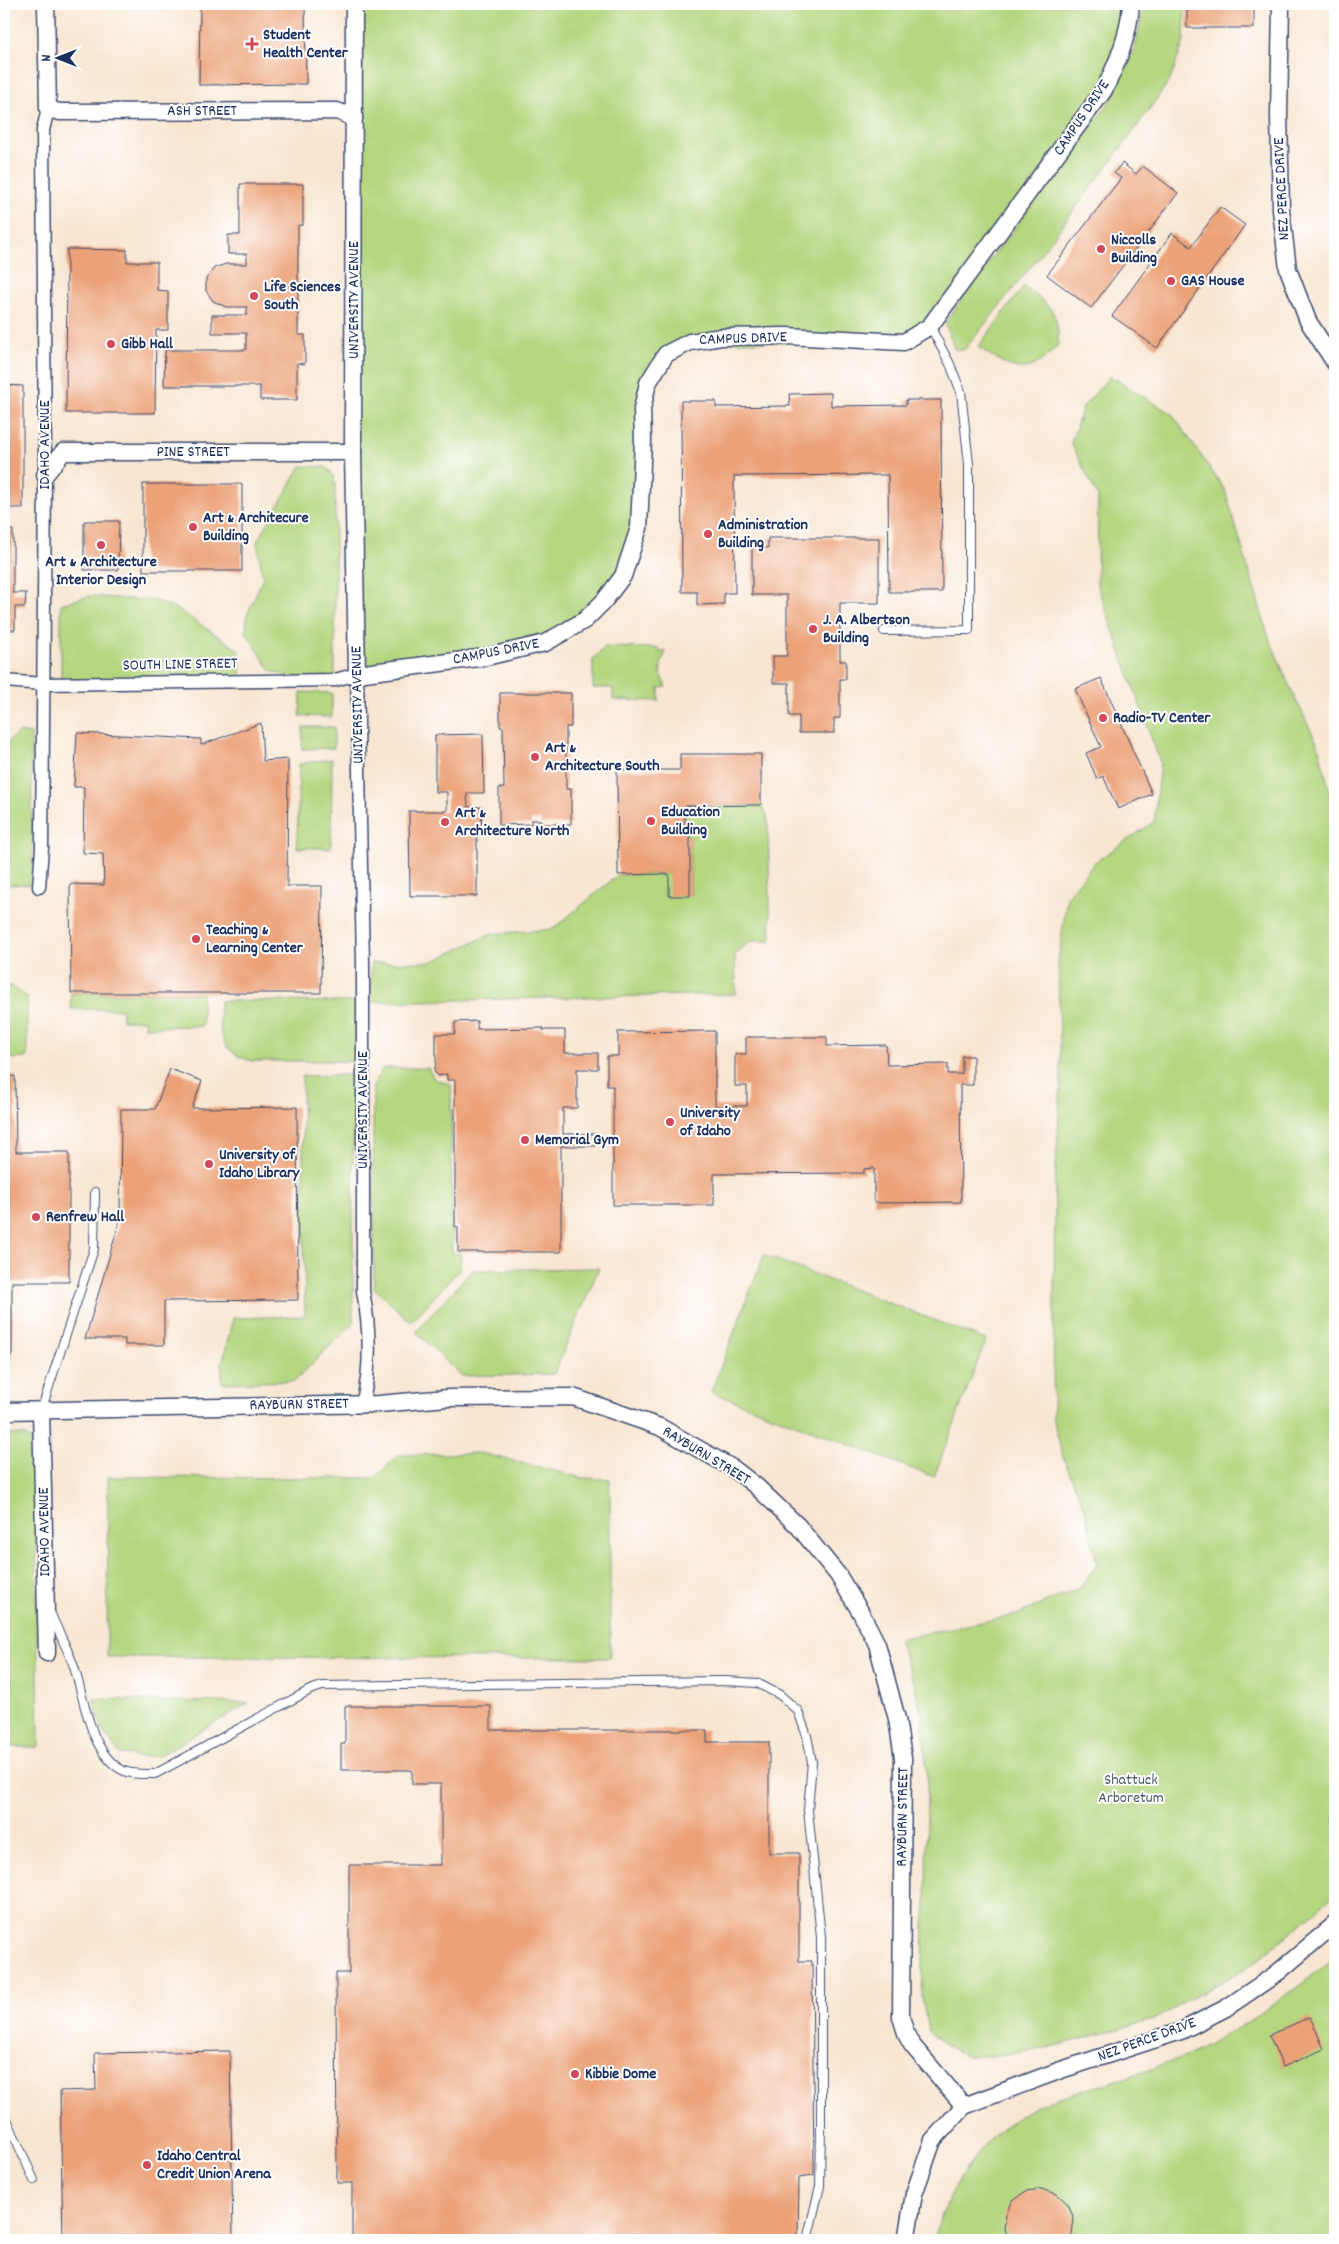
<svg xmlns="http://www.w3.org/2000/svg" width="1339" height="2244" viewBox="0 0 1339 2244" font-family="Dekko,sans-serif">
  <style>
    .green { fill: #b4d67f; stroke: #68826e }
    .building { fill: #eca278 }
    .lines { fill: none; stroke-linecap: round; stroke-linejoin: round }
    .service-casing { stroke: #3c4a6f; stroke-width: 10 }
    .pedestrian-casing { stroke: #3c4a6f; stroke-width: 15 }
    .minor-casing { stroke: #3c4a6f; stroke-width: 19 }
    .service { stroke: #fff; stroke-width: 8 }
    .pedestrian { stroke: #fff; stroke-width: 12 }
    .minor { stroke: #fff; stroke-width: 16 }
    .poi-dot { fill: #d1495b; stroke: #fff; stroke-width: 2 }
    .labels { text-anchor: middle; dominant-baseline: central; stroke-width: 4; stroke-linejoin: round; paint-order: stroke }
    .poi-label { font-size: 16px; font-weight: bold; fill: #1b2f5e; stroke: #fff; text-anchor: start }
    .street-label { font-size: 16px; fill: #1b2f5e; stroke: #fff }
    .park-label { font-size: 16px; fill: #496168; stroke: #fff }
  </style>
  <rect width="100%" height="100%" fill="#fff"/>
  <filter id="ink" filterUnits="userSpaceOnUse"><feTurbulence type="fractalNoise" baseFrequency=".02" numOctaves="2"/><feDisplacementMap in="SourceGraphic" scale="10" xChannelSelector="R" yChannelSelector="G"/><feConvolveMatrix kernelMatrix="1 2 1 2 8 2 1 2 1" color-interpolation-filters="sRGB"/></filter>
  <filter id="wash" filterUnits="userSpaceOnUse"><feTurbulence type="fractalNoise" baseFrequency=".0096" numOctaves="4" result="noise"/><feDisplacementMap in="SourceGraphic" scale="20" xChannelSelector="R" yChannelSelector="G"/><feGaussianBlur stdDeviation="1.12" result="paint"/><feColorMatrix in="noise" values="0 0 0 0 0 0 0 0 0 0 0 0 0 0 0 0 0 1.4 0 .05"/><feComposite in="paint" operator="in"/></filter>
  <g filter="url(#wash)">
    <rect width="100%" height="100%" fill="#f8e6d2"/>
    <g class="green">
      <polygon points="354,4 1131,4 1117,64 930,326 904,342 690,342 648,383 639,528 604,601 545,643 357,674"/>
      <polygon points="1144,4 1185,4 1184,41 1170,80 1128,139 1033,264 965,349 955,350 945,323 978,276 1107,106 1135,48"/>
      <path d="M1024 286C1050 307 1059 309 1058 345 1026 381 1013 370 978 347Z"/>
      <polygon points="1110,376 1172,414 1225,490 1268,635 1291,690 1318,745 1335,812 1335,1894 1288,1936 1246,1968 1153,2020 1044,2049 991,2056 965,2056 942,2043 928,2031 922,1997 924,1926 926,1904 927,1775 922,1716 914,1683 898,1639 1016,1615 1080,1588 1097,1564 1085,1509 1064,1460 1053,1420 1055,1187 1061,1080 1058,963 1067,897 1095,862 1154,822 1160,762 1097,585 1098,497 1071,443 1083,407"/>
      <polygon points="301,466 326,467 334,476 335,484 335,680 303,680 271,671 246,632 247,615 263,578 257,542"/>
      <polygon points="89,596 156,601 177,609 239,650 242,681 61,683 61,604"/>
      <path d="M605 647 659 648V652H666C659 665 659 674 666 687L659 688V701L613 700V688H593V659Z"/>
      <polygon points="301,692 332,693 332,717 300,716"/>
      <polygon points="303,727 334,727 334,748 302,749"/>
      <polygon points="19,732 31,734 33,884 4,885 4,746"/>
      <polygon points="332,759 331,848 297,848 299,764"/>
      <polygon points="761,805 767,815 768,825 771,941 750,941 735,955 736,994 371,1002 371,963 431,962 491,934 553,929 618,875 669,874 690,896 690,836 685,836 685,806"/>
      <polygon points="4,982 27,997 27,1058 4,1059"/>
      <polygon points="71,993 202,993 202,1026 145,1027 145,1020 122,1020 122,1009 71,1009"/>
      <path d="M261 1001 355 1002 354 1061H252C217 1051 220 1033 220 1001Z"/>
      <polygon points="383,1068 428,1068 435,1080 451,1084 452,1253 461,1254 460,1269 411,1322 374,1288 373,1086"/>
      <polygon points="353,1075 353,1324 294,1381 222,1383 222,1365 233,1318 305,1316 302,1076"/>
      <polygon points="764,1255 986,1340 934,1477 711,1392"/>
      <polygon points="599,1268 554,1374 462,1376 416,1332 472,1270"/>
      <polygon points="4,1435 23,1435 32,1440 35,1451 39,1747 8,1747 4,1742 4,1704 8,1704 6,1581 4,1580"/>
      <polygon points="481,1453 583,1478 610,1479 610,1658 107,1657 108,1477 375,1478 398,1455"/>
      <polygon points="94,1700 94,1699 249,1703 158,1756 138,1757 120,1754 102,1730"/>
      <path d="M1335 1957V2240H933C950 2185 980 2137 1033 2108 1055 2096 1081 2091 1105 2084 1134 2075 1166 2065 1194 2052 1245 2027 1292 1993 1335 1957Z"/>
    </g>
    <g id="blocks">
      <g class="building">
        <polygon points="200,4 305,4 306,84 199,85"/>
        <rect x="1187" y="4" width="67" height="24"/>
        <rect x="4" y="37" width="4" height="25"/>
        <polygon points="1122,163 1136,174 1143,166 1178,193 1091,308 1047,275 1121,178 1114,173"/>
        <polygon points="240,184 303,184 303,225 298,225 298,335 305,335 305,364 297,363 297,400 260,400 260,386 164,386 165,350 246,350 246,333 212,333 212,315 247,315 247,307 226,307 213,301 206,291 206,279 214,268 226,264 247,264 247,254 228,254 228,235 240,235"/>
        <polygon points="1220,207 1245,225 1157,348 1112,316 1172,233 1191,247"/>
        <polygon points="67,249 127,250 127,262 157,262 157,290 168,291 168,330 156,330 155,413 66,413"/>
        <polygon points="4,385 23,386 23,508 4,508"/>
        <polygon points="831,393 831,406 906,405 906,400 941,400 942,592 889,592 888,475 734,476 735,593 724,593 724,604 697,605 697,592 682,592 681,401 716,401 716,407 790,406 789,394"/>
        <rect x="143" y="484" width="99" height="87"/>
        <polygon points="84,521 119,521 118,570 84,570"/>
        <polygon points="4,530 13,530 13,593 26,593 25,607 15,607 15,630 4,630"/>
        <polygon points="768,538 879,538 879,603 840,603 840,661 846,661 846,679 840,679 840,718 834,718 834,733 799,733 799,716 789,716 789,683 773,683 773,656 787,656 787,595 752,595 752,548 768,548"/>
        <polygon points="1101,678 1152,794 1118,809 1103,776 1097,779 1086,753 1101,747 1075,689"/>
        <polygon points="500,693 571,693 571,727 566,727 566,789 571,789 571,824 541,824 541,820 531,820 531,824 499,825 499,788 504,788 503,727 500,727"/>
        <polygon points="261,723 263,761 288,759 287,886 322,886 321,993 71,993 70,884 104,885 103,854 83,853 84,787 74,787 77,733 201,739 201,745"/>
        <polygon points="483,734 484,793 467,793 468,807 481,807 482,833 477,833 477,896 410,896 409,811 447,811 447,792 435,792 435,735"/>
        <polygon points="680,754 761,754 761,805 685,806 685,836 690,836 690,896 669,896 669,874 618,875 617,770 680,770"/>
        <polygon points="477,1021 477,1029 543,1028 543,1030 565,1030 565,1053 598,1053 598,1069 577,1069 577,1108 563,1108 563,1134 595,1134 595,1146 561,1146 561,1252 458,1252 458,1227 455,1227 455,1080 447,1080 447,1074 439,1076 434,1072 436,1063 436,1034 455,1034 455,1022"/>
        <polygon points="715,1031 715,1106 747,1106 747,1086 735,1086 735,1054 746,1054 746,1037 827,1037 827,1046 886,1045 887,1065 948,1064 948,1074 962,1074 962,1056 973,1056 973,1085 960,1085 961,1202 874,1203 874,1168 864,1169 864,1173 714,1174 714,1205 613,1205 613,1086 607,1086 607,1056 618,1056 618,1032"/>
        <polygon points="170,1069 202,1081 192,1108 297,1107 298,1300 164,1301 164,1345 125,1345 125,1339 85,1339 120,1220 121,1109 155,1109"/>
        <polygon points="4,1076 15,1076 16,1152 69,1152 69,1282 12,1282 12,1355 4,1355"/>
        <polygon points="4,1580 6,1580 8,1704 4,1704"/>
        <polygon points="345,1706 491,1706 491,1730 707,1730 707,1742 769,1742 769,1853 799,1853 799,1961 812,1961 814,2175 799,2177 798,2240 352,2240 352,2183 337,2183 336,1973 349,1973 349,1865 441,1865 441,1784 412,1784 412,1770 341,1770 341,1744 345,1744"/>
        <polygon points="1310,2017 1324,2049 1283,2067 1269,2035"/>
        <polygon points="230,2051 233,2240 63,2240 60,2091 96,2090 95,2053"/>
        <polygon points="1042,2189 1057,2194 1068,2204 1074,2219 1072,2234 1069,2240 1009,2240 1004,2229 1006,2214 1013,2200 1026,2191"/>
      </g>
    </g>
  </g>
  <g filter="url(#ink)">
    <use href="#blocks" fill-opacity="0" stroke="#3c4a6f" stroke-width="1"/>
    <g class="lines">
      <defs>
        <g id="service">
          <polyline points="884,631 969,630 969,464 961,392 950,364 930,326"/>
          <polyline points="41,1411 94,1249 95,1192"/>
          <path d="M51 1614C58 1632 68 1649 74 1667 85 1700 90 1755 124 1771 134 1775 145 1774 155 1774L310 1690 322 1686 726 1681 757 1683 780 1695 798 1711 807 1736 812 1762 808 1810 821 1937V2127L820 2186 807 2240"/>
          <polyline points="4,2113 34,2180"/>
        </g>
        <g id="pedestrian">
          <path d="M4 681 43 684 335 680 357 674 363 963V1291C370 1329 372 1367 362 1404"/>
          <polyline points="39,887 42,848 45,475 43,130 48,109"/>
        </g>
        <g id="minor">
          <polyline points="46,4 48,109 60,112 337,111 354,118"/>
          <path d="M354 4 353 452 357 674 486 657 545 643 585 620 604 601 623 576 639 528 643 441 642 409 648 383 666 354 690 342 721 337 786 336 904 342 930 326 1104 90C1118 62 1129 35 1131 4"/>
          <polyline points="1281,4 1279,115 1281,210 1288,269 1308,321 1335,363"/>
          <polyline points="45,475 63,452 353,452"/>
          <polyline points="4,1411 379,1404 447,1398 573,1397 660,1427 734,1469 756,1486 798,1526 838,1575 860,1611 877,1644 897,1719 903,1758 901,2017 907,2036 912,2045 964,2106"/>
          <polyline points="41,1411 47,1653"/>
          <polyline points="906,2240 914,2194 933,2140 964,2106 1061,2070 1181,2031 1226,2008 1276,1974 1335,1924"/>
        </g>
      </defs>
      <use href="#service" class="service-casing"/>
      <use href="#pedestrian" class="pedestrian-casing"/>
      <use href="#minor" class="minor-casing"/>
      <use href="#service" class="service"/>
      <use href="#pedestrian" class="pedestrian"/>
      <use href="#minor" class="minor"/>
    </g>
  </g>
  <g class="poi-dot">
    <path d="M249.5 36.5h5v5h5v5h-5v5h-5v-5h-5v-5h5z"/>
    <circle cx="1101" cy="249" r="5"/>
    <circle cx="1171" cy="281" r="5"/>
    <circle cx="254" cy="296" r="5"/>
    <circle cx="111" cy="344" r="5"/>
    <circle cx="193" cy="527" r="5"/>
    <circle cx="708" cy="534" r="5"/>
    <circle cx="101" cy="545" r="5"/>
    <circle cx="813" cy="629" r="5"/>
    <circle cx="1103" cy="718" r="5"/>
    <circle cx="535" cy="757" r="5"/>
    <circle cx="651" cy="821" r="5"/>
    <circle cx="445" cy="822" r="5"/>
    <circle cx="196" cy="939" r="5"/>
    <circle cx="670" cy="1122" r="5"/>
    <circle cx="525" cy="1140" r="5"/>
    <circle cx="209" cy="1164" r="5"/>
    <circle cx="36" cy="1217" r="5"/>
    <circle cx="575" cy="2074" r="5"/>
    <circle cx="147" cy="2165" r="5"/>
  </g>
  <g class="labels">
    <g class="poi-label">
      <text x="263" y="35">Student<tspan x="263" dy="18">Health Center</tspan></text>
      <text x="1111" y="240">Niccolls<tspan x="1111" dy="18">Building</tspan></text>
      <text x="1181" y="281">GAS House</text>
      <text x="264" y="287">Life Sciences<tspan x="264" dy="18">South</tspan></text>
      <text x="121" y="344">Gibb Hall</text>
      <text x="203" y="518">Art &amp; Architecure<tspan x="203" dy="18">Building</tspan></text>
      <text x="718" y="525">Administration<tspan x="718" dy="18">Building</tspan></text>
      <text x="101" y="562" text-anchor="middle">Art &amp; Architecture<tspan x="101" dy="18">Interior Design</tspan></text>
      <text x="823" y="620">J. A. Albertson<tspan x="823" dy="18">Building</tspan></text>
      <text x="1113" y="718">Radio-TV Center</text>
      <text x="545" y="748">Art &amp;<tspan x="545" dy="18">Architecture South</tspan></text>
      <text x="661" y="812">Education<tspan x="661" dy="18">Building</tspan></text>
      <text x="455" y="813">Art &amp;<tspan x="455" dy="18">Architecture North</tspan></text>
      <text x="206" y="930">Teaching &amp;<tspan x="206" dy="18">Learning Center</tspan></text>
      <text x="680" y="1113">University<tspan x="680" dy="18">of Idaho</tspan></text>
      <text x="535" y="1140">Memorial Gym</text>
      <text x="219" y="1155">University of<tspan x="219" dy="18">Idaho Library</tspan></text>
      <text x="46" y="1217">Renfrew Hall</text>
      <text x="585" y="2074">Kibbie Dome</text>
      <text x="157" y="2156">Idaho Central<tspan x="157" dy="18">Credit Union Arena</tspan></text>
    </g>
    <g class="street-label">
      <text x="202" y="111">ASH STREET</text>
      <text transform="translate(1082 118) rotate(-56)">CAMPUS DRIVE</text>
      <text transform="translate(1282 189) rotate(-93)">NEZ PERCE DRIVE</text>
      <text transform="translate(354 300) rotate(-90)">UNIVERSITY AVENUE</text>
      <text transform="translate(743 339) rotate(-2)">CAMPUS DRIVE</text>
      <text transform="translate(45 445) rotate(-90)">IDAHO AVENUE</text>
      <text x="193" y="452">PINE STREET</text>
      <text transform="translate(496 652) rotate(-11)">CAMPUS DRIVE</text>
      <text transform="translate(180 665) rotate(-1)">SOUTH LINE STREET</text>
      <text transform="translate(358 705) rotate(-91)">UNIVERSITY AVENUE</text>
      <text transform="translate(363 1110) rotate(-90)">UNIVERSITY AVENUE</text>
      <text transform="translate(299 1405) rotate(-1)">RAYBURN STREET</text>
      <text transform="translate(706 1456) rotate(31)">RAYBURN STREET</text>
      <text transform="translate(45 1532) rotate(-91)">IDAHO AVENUE</text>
      <text transform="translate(903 1817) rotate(-89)">RAYBURN STREET</text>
      <text transform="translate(1147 2040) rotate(-20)">NEZ PERCE DRIVE</text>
    </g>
    <g class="park-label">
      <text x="1131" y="1780">Shattuck<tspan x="1131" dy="18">Arboretum</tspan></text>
    </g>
  </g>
  <rect width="1339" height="2244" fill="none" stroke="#fff" stroke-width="20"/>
  <g transform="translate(58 58) rotate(270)" stroke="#ffffff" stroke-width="4" paint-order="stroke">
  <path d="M0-4L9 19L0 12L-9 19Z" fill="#1b2f5e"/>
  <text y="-8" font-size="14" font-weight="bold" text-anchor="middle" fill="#1b2f5e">N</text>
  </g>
</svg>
